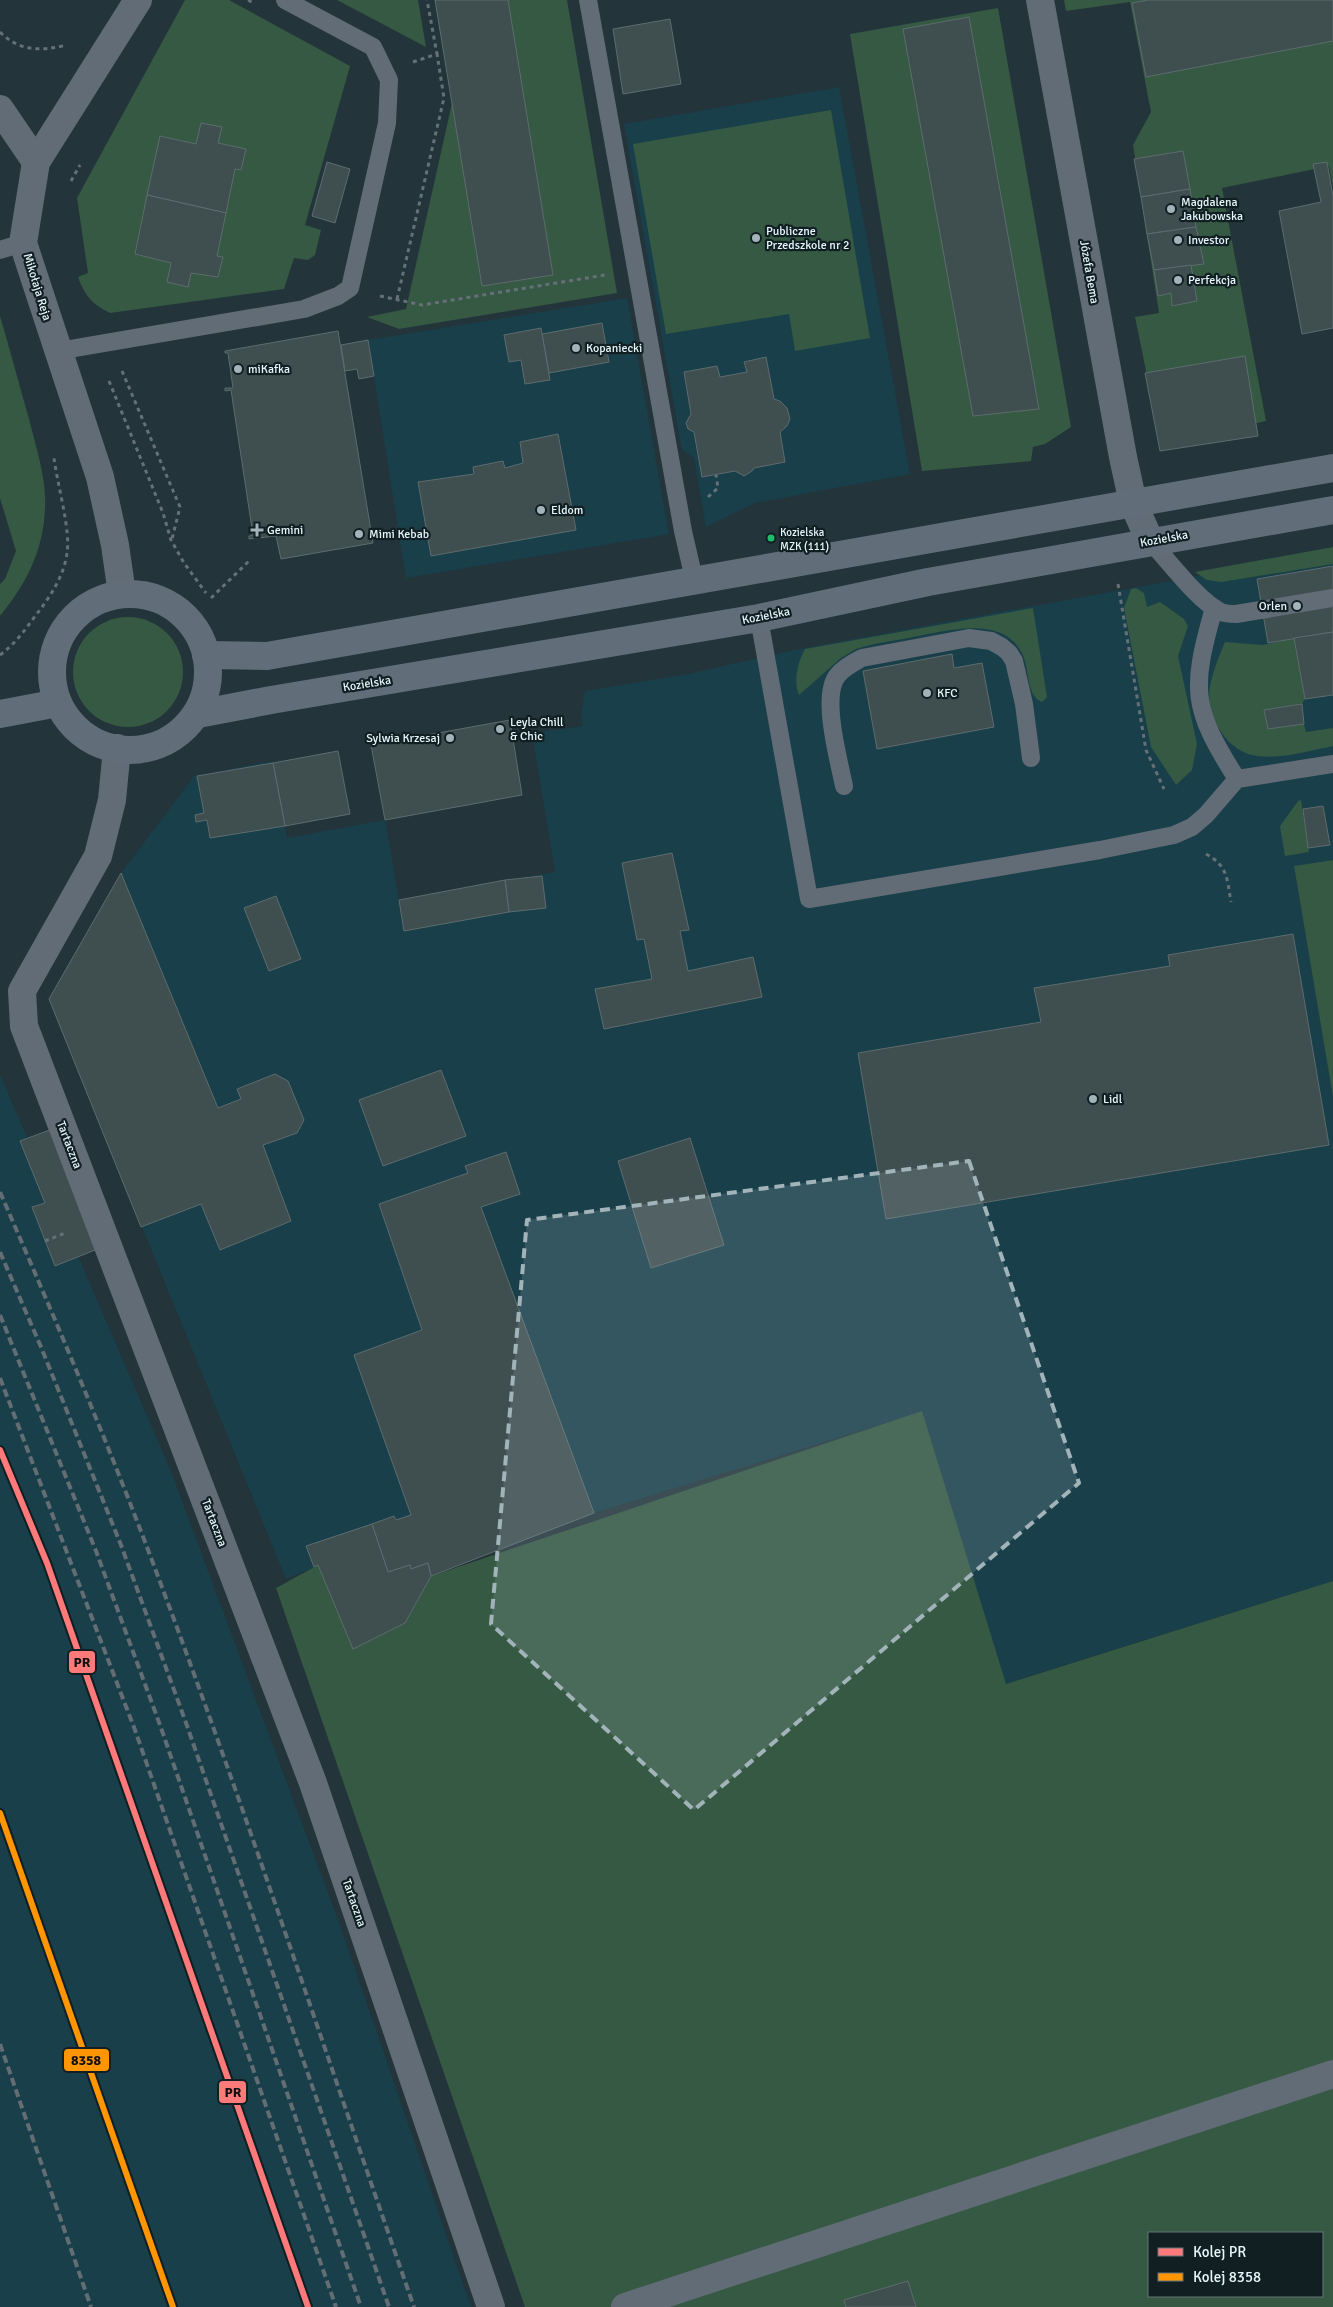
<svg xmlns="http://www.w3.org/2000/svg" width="1333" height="2307" viewBox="0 0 1333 2307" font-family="Signika,sans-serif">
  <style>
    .built { fill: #193f4a }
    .green { fill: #355943; fill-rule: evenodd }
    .building { fill: #3f4e4f; stroke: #5d6c6e }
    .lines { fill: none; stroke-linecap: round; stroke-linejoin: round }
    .path { stroke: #667078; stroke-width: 3; stroke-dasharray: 4 4; stroke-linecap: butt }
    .lane { stroke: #626c76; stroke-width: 18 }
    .street { stroke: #626c76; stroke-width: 28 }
    .secondary { stroke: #616e79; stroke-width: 28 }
    .rail { stroke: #626d74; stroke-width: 4; stroke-dasharray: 8 4; stroke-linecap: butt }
    .rail-1-casing { stroke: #111e22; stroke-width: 10 }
    .rail-2-casing { stroke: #111e22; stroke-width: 10 }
    .rail-1 { stroke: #fe7a7a; stroke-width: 6 }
    .rail-2 { stroke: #ff9500; stroke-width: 6 }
    .marked { fill: #a2b3b9; fill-opacity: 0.2; stroke: #a2b3b9; stroke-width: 4; stroke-dasharray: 10 6; stroke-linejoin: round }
    .poi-dot { fill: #a2b3b9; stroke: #111e22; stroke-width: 2 }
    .bus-dot { fill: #20bc6c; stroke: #111e22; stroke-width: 2 }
    .labels { text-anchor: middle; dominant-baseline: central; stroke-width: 4.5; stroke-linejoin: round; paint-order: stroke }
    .bus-label { font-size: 11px; fill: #e6f8fe; stroke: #111e22; text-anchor: start }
    .poi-label { font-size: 12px; fill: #e6f8fe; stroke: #111e22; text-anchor: start }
    .street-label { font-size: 12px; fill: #e6f8fe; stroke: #111e22 }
    .line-badge { stroke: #111e22; stroke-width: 2 }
    .pale-badge-label { font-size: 14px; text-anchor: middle; font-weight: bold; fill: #111 }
  </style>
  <rect width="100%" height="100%" fill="#23343a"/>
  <g class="built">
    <polygon points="839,87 910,474 755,503 706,527 694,458 682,450 624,124"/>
    <polygon points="627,298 669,534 406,578 368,340"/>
    <polygon points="1333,551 1333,860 1294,867 1333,1097 1333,1581 1005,1684 922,1412 594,1513 431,1575 405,1623 353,1649 318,1566 286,1579 49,999 121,873 194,776 273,761 287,838 385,820 399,900 555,872 532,733 583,726 581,714 585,691 688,674 794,650"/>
    <polygon points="0,1075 170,1469 341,1928 471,2307 0,2307"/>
  </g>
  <g class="green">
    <path d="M185 0H229L350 66 305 225 321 230 315 255 308 260 294 258 284 289 110 313C92 304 85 296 78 277L88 273 77 198Z"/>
    <polygon points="337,0 418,0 426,47"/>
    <polygon points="435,0 567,0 617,293 399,329 367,317 406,309 452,103"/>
    <polygon points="1064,0 1333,0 1333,187 1329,166 1222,188 1266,421 1161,444 1135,317 1159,313 1133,145 1151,112 1130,2 1066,11"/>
    <polygon points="998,8 1071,427 1045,444 1033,447 1031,461 922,471 850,34"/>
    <polygon points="831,110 870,338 795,351 789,314 666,334 633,144"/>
    <path d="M0 316C10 350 19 384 29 419 36 448 47 479 45 509 43 552 26 584 0 616V584L5 579 16 551 0 498Z"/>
    <polygon points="1333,547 1333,564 1221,582 1207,580 1195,572"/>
    <polygon points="1136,588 1144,593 1147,607 1160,602 1184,619 1188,626 1178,656 1197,744 1192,770 1176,785 1151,747 1124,608 1131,589"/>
    <path d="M1033 608 1047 697 1042 702C1027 697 1029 671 1024 658 1007 613 947 631 913 637 894 641 874 643 856 649L841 658 799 695C793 680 798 662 805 649Z"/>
    <circle cx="128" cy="672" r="55"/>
    <path d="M1294 638 1305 699 1302 704 1264 710 1268 728 1304 724 1306 732 1333 728V746C1309 751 1282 759 1257 756 1226 752 1205 715 1210 686 1213 671 1219 656 1225 642L1263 645Z"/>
    <polygon points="1301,800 1309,852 1285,856 1280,826 1298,801"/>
    <polygon points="1333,860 1333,1097 1294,866"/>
    <path d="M922 1411 1006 1684 1333 1581V2307H525L276 1588 318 1565 354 1648 405 1623 431 1576ZM1149 2233H1322V2296H1149Z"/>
  </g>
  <g class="building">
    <polygon points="435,0 508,0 553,275 482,286"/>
    <polygon points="1148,0 1333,0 1333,41 1146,77 1132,3"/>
    <polygon points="969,17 1039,409 973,416 903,29"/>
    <polygon points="670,19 681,84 623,94 613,29"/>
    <polygon points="201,123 222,127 218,143 246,149 241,170 235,169 226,213 147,195 160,136 196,144"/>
    <polygon points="1183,151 1190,189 1141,197 1134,159"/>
    <polygon points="327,162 350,169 335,223 312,216"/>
    <polygon points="1327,162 1333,196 1333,328 1302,334 1279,211 1321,202 1313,164"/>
    <polygon points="1190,189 1196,227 1147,234 1141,197"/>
    <polygon points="147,195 226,213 217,256 223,257 218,277 191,273 188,287 167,282 171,263 135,254"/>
    <polygon points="1196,227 1204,264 1154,270 1147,234"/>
    <polygon points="1191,265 1197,301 1172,306 1171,293 1158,296 1154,270"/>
    <polygon points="602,323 609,362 549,373 542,334"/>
    <polygon points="541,328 550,380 525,384 521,360 509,362 504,335"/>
    <polygon points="338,331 373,543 281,559 276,536 249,539 249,536 253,535 231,390 225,391 225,388 233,388 228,353 225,353 225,351"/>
    <polygon points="368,340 374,376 359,379 357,369 345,371 341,345"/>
    <polygon points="1245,356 1258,436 1160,451 1145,373"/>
    <polygon points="766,357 774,399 780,401 787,408 790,419 787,426 780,432 785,462 754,468 752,471 744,476 735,471 702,477 694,432 688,429 686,423 691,414 684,372 717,366 720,377 747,372 744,362"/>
    <polygon points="558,434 576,530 431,556 418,482 474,474 473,467 503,461 505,468 523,463 520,442"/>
    <polygon points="1333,566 1333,632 1268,643 1257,579"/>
    <polygon points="1333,632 1333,695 1305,699 1294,638"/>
    <polygon points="952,654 954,668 982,663 994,727 877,749 863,671"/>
    <polygon points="1302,704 1304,724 1268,729 1264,710"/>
    <polygon points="510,720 522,795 385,820 371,745"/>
    <polygon points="338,751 350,814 285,826 273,763"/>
    <polygon points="273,763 285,826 210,838 207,820 196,822 195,815 204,813 197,776"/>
    <polygon points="1323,806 1330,845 1308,848 1303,809"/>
    <polygon points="672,853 689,930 680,931 688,971 753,957 762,997 604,1029 595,989 652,979 644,939 637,940 622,863"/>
    <polygon points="121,873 218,1108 241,1099 237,1089 275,1074 288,1081 304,1120 297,1133 263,1145 291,1221 220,1250 201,1204 141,1227 49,999"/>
    <polygon points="542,876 546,908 509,912 505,880"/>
    <polygon points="505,880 509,912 404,931 399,900"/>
    <polygon points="276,896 301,959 269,971 244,908"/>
    <polygon points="1293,934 1329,1145 886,1219 858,1053 1041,1022 1034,988 1170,966 1168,955"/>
    <polygon points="441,1070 466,1136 383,1166 359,1100"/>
    <polygon points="58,1127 105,1246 55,1266 32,1207 45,1203 20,1141"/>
    <polygon points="690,1138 724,1245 651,1268 618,1161"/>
    <polygon points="506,1152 520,1194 481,1207 594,1513 431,1576 428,1563 411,1569 410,1565 388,1572 372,1524 394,1516 396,1520 411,1515 354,1355 422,1330 379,1204 468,1173 465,1166"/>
    <polygon points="372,1524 388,1572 410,1565 411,1569 428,1563 431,1576 405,1623 353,1649 318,1565 314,1567 306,1546"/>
    <polygon points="908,2281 916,2307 846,2307 844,2300"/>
  </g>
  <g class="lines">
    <g class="path">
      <polyline points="248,0 255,4"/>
      <path d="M0 32C20 52 41 51 67 45"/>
      <polyline points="413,62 437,54 427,0"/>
      <polyline points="71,181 80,165"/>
      <polyline points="380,296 422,305 605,275"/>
      <polyline points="397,299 444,98 437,54"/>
      <polyline points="122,371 180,507 172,539"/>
      <polyline points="109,381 163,513 171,540 184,563 206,593"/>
      <polyline points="708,497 718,488 716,475"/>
      <polyline points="1118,584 1146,750 1164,789"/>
      <polyline points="211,598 249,561"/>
      <path d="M0 655C15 644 25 630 36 615 50 597 64 576 67 553 71 531 57 483 54 458"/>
      <path d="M1206 854C1228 866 1227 879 1231 902"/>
      <polyline points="45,1241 65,1233"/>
    </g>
    <g class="lane">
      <polyline points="588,0 683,531 694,579"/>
      <polyline points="0,250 23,243"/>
      <polyline points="58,351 304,309 338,296 350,288 387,123 389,80 373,47 285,0"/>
      <path d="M1150 541C1168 560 1198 601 1221 612 1226 614 1231 614 1236 614L1333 598"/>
      <path d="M1214 608C1191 689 1191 707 1237 779"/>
      <polyline points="759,618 809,899 1100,850 1174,835 1192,827 1206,815 1237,779 1333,764"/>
      <path d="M844 786C839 761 821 697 837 676 843 668 853 663 862 658L969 638 991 641 1002 647 1009 653 1014 661 1024 704 1031 758"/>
    </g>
    <g class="street">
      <polyline points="1040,0 1123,457 1133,503 1150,541"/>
      <polyline points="0,109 36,162"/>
      <polyline points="122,594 115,545 100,477 23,243 36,162 138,0"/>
      <polyline points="117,748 112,800 98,856 22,991 24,1026 313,1783 491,2307"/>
      <polyline points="625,2307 1333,2074"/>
    </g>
    <g class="secondary">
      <circle cx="130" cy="672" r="78"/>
      <polyline points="206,655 267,656 1333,468"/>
      <polyline points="0,714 58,703"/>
      <polyline points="198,714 271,700 759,618 928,582 1333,510"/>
    </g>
    <g class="rail">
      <path d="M0 1192C49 1305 98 1419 142 1534 239 1789 324 2049 414 2307"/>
      <polyline points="0,1252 41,1347 121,1545 185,1720 389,2307"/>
      <polyline points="0,1315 96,1551 160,1725 361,2307"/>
      <polyline points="0,1378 135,1730 336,2307"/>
      <polyline points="0,2044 91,2307"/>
    </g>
    <defs>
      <polyline id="rail-1" points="0,1450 47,1563 308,2307"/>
      <polyline id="rail-2" points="0,1813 173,2307"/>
    </defs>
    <use href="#rail-1" class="rail-1-casing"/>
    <use href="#rail-2" class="rail-2-casing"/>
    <use href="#rail-1" class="rail-1"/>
    <use href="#rail-2" class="rail-2"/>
  </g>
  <path class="marked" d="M969 1161 1079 1483 694 1810 491 1624 527 1220Z"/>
  <g class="poi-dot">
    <circle cx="1171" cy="209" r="5"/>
    <circle cx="756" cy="238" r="5"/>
    <circle cx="1178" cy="240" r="5"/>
    <circle cx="1178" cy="280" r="5"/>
    <circle cx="576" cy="348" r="5"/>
    <circle cx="238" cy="369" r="5"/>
    <circle cx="541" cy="510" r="5"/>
    <path d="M254.5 522.5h5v5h5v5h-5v5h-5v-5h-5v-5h5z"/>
    <circle cx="359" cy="534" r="5"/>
    <circle cx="1297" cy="606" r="5"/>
    <circle cx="927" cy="693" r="5"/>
    <circle cx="500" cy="729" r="5"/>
    <circle cx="450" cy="738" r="5"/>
    <circle cx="1093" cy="1099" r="5"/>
  </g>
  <circle class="bus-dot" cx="771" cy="538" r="4.5"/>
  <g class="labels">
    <g class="bus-label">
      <text x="780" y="532">Kozielska<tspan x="780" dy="14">MZK (111)</tspan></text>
    </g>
    <g class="poi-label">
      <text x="1181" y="202">Magdalena<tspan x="1181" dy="14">Jakubowska</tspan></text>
      <text x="766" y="231">Publiczne<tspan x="766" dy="14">Przedszkole nr 2</tspan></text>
      <text x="1188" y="240">Investor</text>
      <text x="1188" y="280">Perfekcja</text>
      <text x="586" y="348">Kopaniecki</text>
      <text x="248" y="369">miKafka</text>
      <text x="551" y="510">Eldom</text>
      <text x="267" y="530">Gemini</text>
      <text x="369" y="534">Mimi Kebab</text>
      <text x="1287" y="606" text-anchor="end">Orlen</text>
      <text x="937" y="693">KFC</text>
      <text x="510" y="722">Leyla Chill<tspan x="510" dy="14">&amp; Chic</tspan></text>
      <text x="440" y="738" text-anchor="end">Sylwia Krzesaj</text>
      <text x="1103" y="1099">Lidl</text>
    </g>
    <g class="street-label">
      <text transform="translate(1089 272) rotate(80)">Józefa Bema</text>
      <text transform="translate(37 287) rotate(73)">Mikołaja Reja</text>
      <text transform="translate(1164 539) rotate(-10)">Kozielska</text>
      <text transform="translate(766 616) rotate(-11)">Kozielska</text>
      <text transform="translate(367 684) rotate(-9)">Kozielska</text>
      <text transform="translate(69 1145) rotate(69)">Tartaczna</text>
      <text transform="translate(214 1523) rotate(69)">Tartaczna</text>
      <text transform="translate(354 1903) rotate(71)">Tartaczna</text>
    </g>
  </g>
  <g class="line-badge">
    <rect x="68" y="1650" width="28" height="24" rx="5" fill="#fe7a7a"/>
    <rect x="63" y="2048" width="47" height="24" rx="5" fill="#ff9500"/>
    <rect x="218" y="2080" width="29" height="24" rx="5" fill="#fe7a7a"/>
  </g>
  <g class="pale-badge-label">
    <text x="82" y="1667">PR</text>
    <text x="86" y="2065">8358</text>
    <text x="233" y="2097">PR</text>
  </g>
  <rect x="1148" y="2232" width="175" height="65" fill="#111e22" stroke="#66757a"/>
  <rect x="1158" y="2248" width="25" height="8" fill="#fe7a7a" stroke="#66757a"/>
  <text x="1193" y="2257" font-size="15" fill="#e6f8fe">Kolej PR</text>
  <rect x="1158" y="2273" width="25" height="8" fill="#ff9500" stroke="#66757a"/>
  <text x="1193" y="2282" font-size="15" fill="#e6f8fe">Kolej 8358</text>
</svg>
